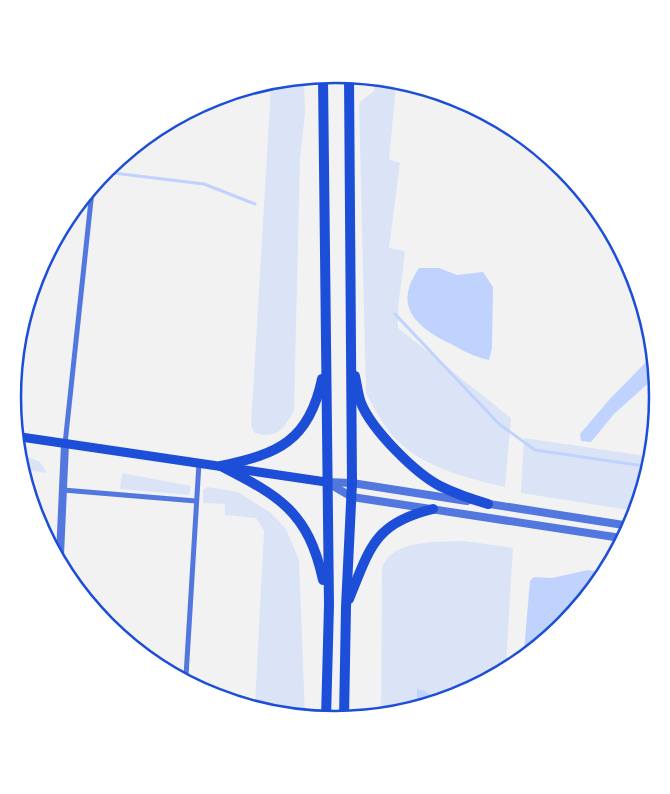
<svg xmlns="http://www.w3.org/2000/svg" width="670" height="794" viewBox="0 0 670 794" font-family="'Source Serif 4',serif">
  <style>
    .green { fill: #dbe4f7 }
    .water { fill: #bfd3fe }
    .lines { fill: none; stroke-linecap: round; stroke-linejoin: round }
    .stream { stroke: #bfd3fe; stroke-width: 3 }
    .minor { stroke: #5277de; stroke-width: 5 }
    .tertiary { stroke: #5277de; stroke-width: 8 }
    .secondary { stroke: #1d4ed8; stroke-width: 9 }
    .trunk { stroke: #1d4ed8; stroke-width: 10 }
    .rim { fill: none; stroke: #1d4ed8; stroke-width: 2.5 }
  </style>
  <rect width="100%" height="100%" fill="#f2f2f2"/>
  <g class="green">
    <path d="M304 81 305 113 300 159 294 410C285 428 276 440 255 433L251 426 271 87Z"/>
    <path d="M374 82 396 87 389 159 400 163 389 248 405 251 398 308V328L511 418 505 487C467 478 424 468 396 439 383 426 375 409 366 393L359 103 374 91Z"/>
    <polygon points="524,438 646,456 635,511 521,493"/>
    <polygon points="24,455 40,462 47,473 27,470"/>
    <polygon points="122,473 191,486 189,495 120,489"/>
    <polygon points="207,487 238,492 271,513 286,529 299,560 305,714 255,704 264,531 256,518 225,515 225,504 203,503 203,490"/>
    <path d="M464 541 513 548 506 663 458 695 381 710 382 569C390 539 439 542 464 541Z"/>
  </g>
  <g class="water">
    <path d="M419 268H439L457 275 483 272 493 287 492 348 489 360C474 357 462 350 449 343 415 326 393 306 419 268Z"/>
    <polygon points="650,358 654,378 614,414 591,442 581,441 580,434 609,400"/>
    <polygon points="588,570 598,572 563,625 524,651 530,581 534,577 552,578"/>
    <polygon points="417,689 425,691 435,699 443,698 417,703"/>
  </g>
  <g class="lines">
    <g class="stream">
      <polyline points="105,172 204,184 255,204"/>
      <polyline points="395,314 499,424 535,450 644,466"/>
    </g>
    <g class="minor">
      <polyline points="65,444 92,191"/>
      <polyline points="63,490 196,501"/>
      <polyline points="176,671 230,699"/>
      <polyline points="186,676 199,463"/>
    </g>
    <g class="tertiary">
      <polyline points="326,482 352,483 467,501"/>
      <polyline points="328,483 352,497 621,538"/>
      <polyline points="483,503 630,526"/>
      <polyline points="60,555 65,444"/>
    </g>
    <polyline class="secondary" points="21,437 326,482"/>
    <g class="trunk">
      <polyline points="323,77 329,605 326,718"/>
      <path d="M355 376C357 385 358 395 361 403 372 430 415 473 440 486 456 494 471 499 488 504"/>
      <path d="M221 466C279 496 308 511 323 580"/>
      <path d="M221 466C278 454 309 441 322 379"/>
      <path d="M349 599C370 548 374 523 433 509"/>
      <polyline points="344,718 346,607 352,483 349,77"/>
    </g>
  </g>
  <path d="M0 0H670V794H0ZM21 397a314 314 0 1 1 628 0a314 314 0 1 1-628 0Z" fill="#fff" fill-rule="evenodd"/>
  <path class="rim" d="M21 397a314 314 0 1 1 628 0a314 314 0 1 1-628 0Z"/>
</svg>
